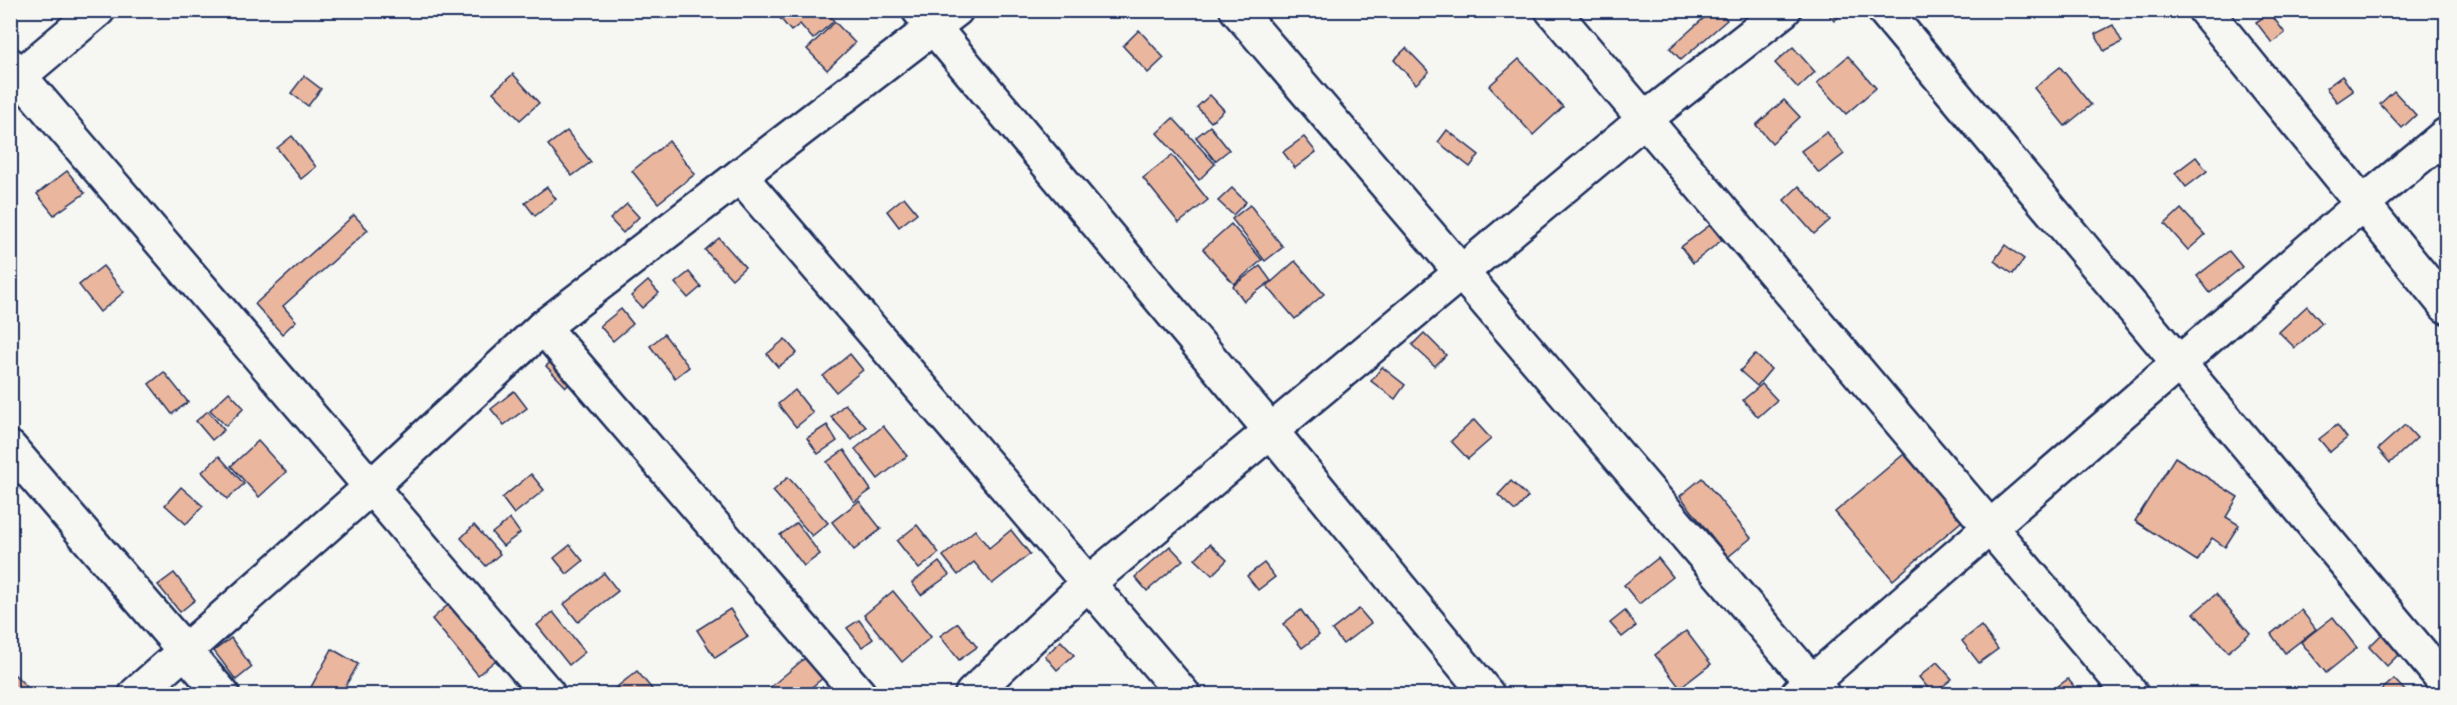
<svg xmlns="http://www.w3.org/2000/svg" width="2457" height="705" viewBox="0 0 2457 705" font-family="'Playpen Sans',sans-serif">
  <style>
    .building { fill: #eab69d; stroke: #1b2f5e; stroke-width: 1.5 }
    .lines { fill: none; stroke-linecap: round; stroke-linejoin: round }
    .minor-casing { stroke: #1b2f5e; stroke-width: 38 }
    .minor { stroke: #f6f6f2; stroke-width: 33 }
  </style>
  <rect width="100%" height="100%" fill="#f6f6f2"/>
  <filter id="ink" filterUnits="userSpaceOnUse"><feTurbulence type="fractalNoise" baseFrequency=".0167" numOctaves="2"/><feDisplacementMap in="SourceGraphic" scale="12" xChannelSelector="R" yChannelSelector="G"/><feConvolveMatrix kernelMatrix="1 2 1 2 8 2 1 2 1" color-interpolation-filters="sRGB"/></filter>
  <g filter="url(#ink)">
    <g class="building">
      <polygon points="773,10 825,10 834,21 813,39 800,24 791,31"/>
      <polygon points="1713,10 1719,10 1727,20 1681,60 1670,48"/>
      <polygon points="1825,10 1847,10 1834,21"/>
      <polygon points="2270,13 2285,33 2272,43 2256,22"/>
      <polygon points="835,22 855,43 827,70 807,49"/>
      <polygon points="2113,25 2122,42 2104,51 2095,34"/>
      <polygon points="1139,30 1164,58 1148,73 1123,46"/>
      <polygon points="1793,47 1815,72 1798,88 1775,63"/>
      <polygon points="1406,48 1429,72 1416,84 1394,60"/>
      <polygon points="1848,56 1876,88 1846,114 1817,83"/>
      <polygon points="1519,59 1563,107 1533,135 1489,86"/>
      <polygon points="2060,67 2091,105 2065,126 2034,88"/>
      <polygon points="513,74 539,103 520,120 493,92"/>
      <polygon points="304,76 321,89 308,106 291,93"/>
      <polygon points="2342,76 2353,91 2337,102 2326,88"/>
      <polygon points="2394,91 2416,115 2402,128 2380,104"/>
      <polygon points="1210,95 1224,110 1211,122 1197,107"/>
      <polygon points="1784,100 1800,117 1772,143 1756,125"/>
      <polygon points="1173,118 1215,164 1199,180 1157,133"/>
      <polygon points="1210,126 1229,150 1215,161 1196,137"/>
      <polygon points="1447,130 1479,155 1470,167 1438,142"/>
      <polygon points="567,131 591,162 572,176 548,145"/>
      <polygon points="1827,132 1844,154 1819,173 1801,151"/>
      <polygon points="292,136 316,167 301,179 277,148"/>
      <polygon points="1304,137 1316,152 1295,168 1283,152"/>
      <polygon points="669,141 695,174 658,203 632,171"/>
      <polygon points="1172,155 1208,200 1179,223 1143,178"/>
      <polygon points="2196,157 2207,171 2186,187 2175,173"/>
      <polygon points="67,171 85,193 54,215 37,194"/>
      <polygon points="1799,186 1830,220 1814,234 1784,200"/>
      <polygon points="547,187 556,199 535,216 525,203"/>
      <polygon points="1232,188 1246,202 1233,215 1218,201"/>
      <polygon points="904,197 917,213 899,227 887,211"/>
      <polygon points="627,204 639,217 623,233 610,219"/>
      <polygon points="1250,205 1283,247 1265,261 1232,219"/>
      <polygon points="2181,209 2205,235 2188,250 2165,224"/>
      <polygon points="354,215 368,230 283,306 296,321 282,334 255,304"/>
      <polygon points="1231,224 1262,260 1234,284 1203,249"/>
      <polygon points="1710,225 1722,240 1693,263 1681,247"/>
      <polygon points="719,238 745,267 732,279 705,250"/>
      <polygon points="2005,245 2024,259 2013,274 1994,261"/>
      <polygon points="2229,251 2242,267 2210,293 2197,276"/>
      <polygon points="1295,261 1324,294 1295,319 1267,286"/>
      <polygon points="103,266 124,292 100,312 79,285"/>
      <polygon points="1260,266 1271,281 1244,301 1233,286"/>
      <polygon points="689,272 701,287 688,298 675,283"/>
      <polygon points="648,281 659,293 642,308 631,296"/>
      <polygon points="2307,306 2322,323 2295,348 2279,332"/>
      <polygon points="621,309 633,324 613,341 600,326"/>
      <polygon points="1424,333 1446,355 1435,366 1412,345"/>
      <polygon points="664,334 689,367 675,378 650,346"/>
      <polygon points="785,339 797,353 778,367 767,354"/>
      <polygon points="561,353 580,374 566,387 546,366"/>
      <polygon points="850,354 863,370 836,392 823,376"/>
      <polygon points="1755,354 1771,369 1757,386 1740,371"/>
      <polygon points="1382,367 1405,385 1395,399 1371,381"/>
      <polygon points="164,372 188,402 172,414 149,384"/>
      <polygon points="1762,384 1777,400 1758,417 1743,400"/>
      <polygon points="795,390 813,413 796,427 778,404"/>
      <polygon points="514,391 527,408 504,425 491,409"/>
      <polygon points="229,392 244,408 226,426 210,410"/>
      <polygon points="845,404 866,427 852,440 831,417"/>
      <polygon points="208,411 224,430 212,440 196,421"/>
      <polygon points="1474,420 1491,439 1468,459 1451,441"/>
      <polygon points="827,425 837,441 818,454 807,438"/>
      <polygon points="2337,425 2347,438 2330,452 2319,439"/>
      <polygon points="2405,425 2417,438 2390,463 2378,449"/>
      <polygon points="883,426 907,456 878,479 855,449"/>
      <polygon points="258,441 286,472 259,497 231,466"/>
      <polygon points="844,450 871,490 854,502 827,462"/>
      <polygon points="1904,454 1962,521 1893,580 1835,512"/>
      <polygon points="219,456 244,484 227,499 202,472"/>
      <polygon points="2175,457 2238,497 2226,517 2239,525 2225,547 2212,538 2197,561 2135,521"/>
      <polygon points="531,474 544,490 514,514 502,498"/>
      <polygon points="788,477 828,523 812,536 773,491"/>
      <polygon points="1702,478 1751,538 1728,557 1680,496"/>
      <polygon points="1511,481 1528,497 1515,511 1498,495"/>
      <polygon points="181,487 203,506 186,524 165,505"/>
      <polygon points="859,501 881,529 854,550 832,522"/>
      <polygon points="510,519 520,533 503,546 492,533"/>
      <polygon points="797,523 820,554 804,566 780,535"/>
      <polygon points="474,525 500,554 486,566 461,538"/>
      <polygon points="917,525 939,553 919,569 897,541"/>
      <polygon points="975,530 989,548 1011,530 1030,554 992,584 974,562 958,575 943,556"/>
      <polygon points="1210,544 1227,560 1212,575 1195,559"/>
      <polygon points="570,545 583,561 567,574 554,558"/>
      <polygon points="1170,546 1183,560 1147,591 1135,577"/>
      <polygon points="1658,558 1673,577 1639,604 1624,585"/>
      <polygon points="939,562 949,575 921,595 912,583"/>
      <polygon points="1264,563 1275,577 1258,590 1247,576"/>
      <polygon points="174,573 195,600 180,612 158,585"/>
      <polygon points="604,573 618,591 578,622 564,604"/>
      <polygon points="893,591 931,637 902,662 864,615"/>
      <polygon points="2216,594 2250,633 2228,652 2194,613"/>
      <polygon points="449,604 496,660 478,675 432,619"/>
      <polygon points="730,609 748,637 715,658 697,630"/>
      <polygon points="1359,609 1371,623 1343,644 1332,630"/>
      <polygon points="1301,610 1319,635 1302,648 1283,624"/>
      <polygon points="2301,610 2316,629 2285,653 2271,634"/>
      <polygon points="1625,611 1636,626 1622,637 1610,623"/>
      <polygon points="553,612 585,652 569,665 537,625"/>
      <polygon points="2333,617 2357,648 2326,673 2301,642"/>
      <polygon points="859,620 873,639 862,647 847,628"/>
      <polygon points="958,623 977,647 959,660 940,636"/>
      <polygon points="1981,626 1998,649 1979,663 1962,641"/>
      <polygon points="1686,631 1711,664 1680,688 1655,655"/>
      <polygon points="2385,631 2403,650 2387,666 2369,647"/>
      <polygon points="231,638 252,667 236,680 214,651"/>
      <polygon points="1061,641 1074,655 1057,670 1045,656"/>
      <polygon points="332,649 358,664 341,694 320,694 310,689"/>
      <polygon points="805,658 823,678 803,694 770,694 767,690"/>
      <polygon points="1937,662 1952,679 1933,694 1919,677"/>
      <polygon points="637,671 652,689 645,694 608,694"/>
      <polygon points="14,674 31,691 27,694 10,694 10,677"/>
      <polygon points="2068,679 2080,694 2047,694"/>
      <polygon points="2394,679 2408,694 2377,694"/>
    </g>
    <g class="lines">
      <defs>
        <g id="minor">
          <polyline points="919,10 1271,431 1487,694"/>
          <polyline points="1237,10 1822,694"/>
          <polyline points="1552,10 2131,694"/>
          <polyline points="1884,10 2446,683"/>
          <polyline points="2205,10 2446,306"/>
          <polyline points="10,65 548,694"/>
          <polyline points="10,84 98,10"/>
          <polyline points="740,176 1183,694"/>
          <polyline points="543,327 859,694"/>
          <polyline points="10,448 222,694"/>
          <polyline points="136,694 371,487 543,327 956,10"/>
          <polyline points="972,694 1087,584 1644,120 1784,10"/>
          <polyline points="1798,694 2362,204 2446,135"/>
        </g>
      </defs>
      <use href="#minor" class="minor-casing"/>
      <use href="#minor" class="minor"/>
    </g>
  </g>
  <rect width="2457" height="705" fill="none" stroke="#f6f6f2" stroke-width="36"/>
  <rect x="18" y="18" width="2421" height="669" fill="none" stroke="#1b2f5e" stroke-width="2" filter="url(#ink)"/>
</svg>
